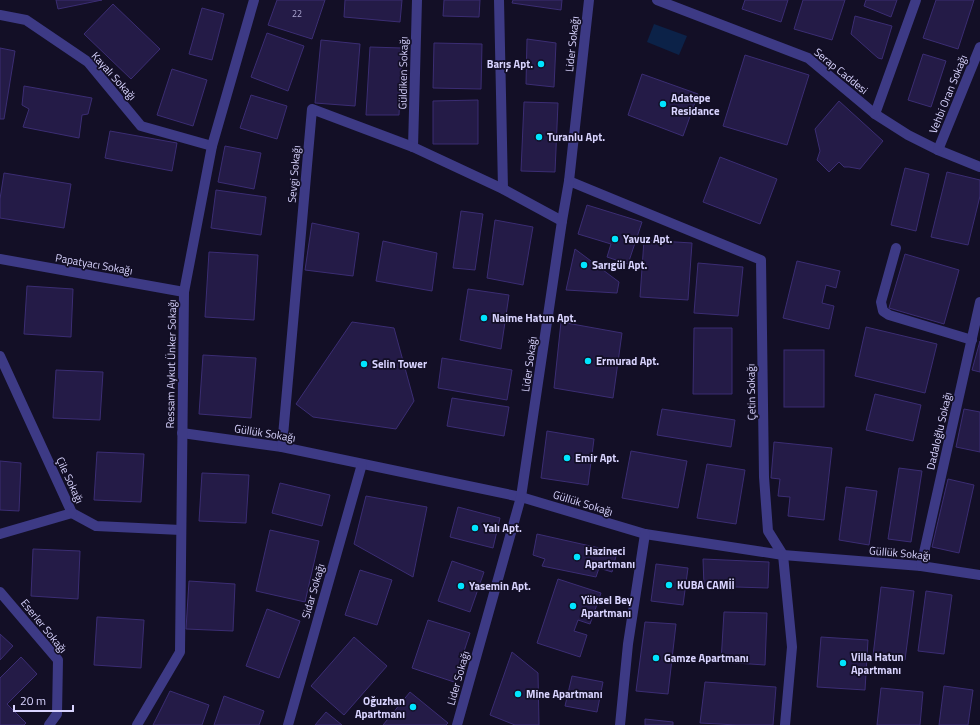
<svg xmlns="http://www.w3.org/2000/svg" width="980" height="725" viewBox="0 0 980 725" font-family="'Titillium Web',sans-serif">
  <style>
    .water { fill: #0c2248 }
    .building { fill: #241b47; stroke: #3b2d73 }
    .lines { fill: none; stroke-linecap: round; stroke-linejoin: round }
    .lane { stroke: #3d3a85; stroke-width: 10 }
    .street { stroke: #3d3a85; stroke-width: 10 }
    .poi-dot { fill: #00e5ff; stroke: #130f26; stroke-width: 1.5 }
    .labels { text-anchor: middle; dominant-baseline: central; stroke-width: 3.5; stroke-linejoin: round; paint-order: stroke }
    .number-label { font-size: 9px; fill: #aca6d1 }
    .street-label { font-size: 11px; fill: #d9d4ff; stroke: #130f26 }
    .poi-label { font-size: 11px; font-weight: bold; fill: #d9d4ff; stroke: #130f26; text-anchor: start }
  </style>
  <rect width="100%" height="100%" fill="#130f26"/>
  <polygon class="water" points="654,24 687,36 679,55 647,42"/>
  <g class="building">
    <polygon points="56,0 102,0 58,9"/>
    <polygon points="277,0 325,0 312,39 268,25"/>
    <polygon points="345,0 402,0 400,22 344,17"/>
    <polygon points="444,0 480,0 479,17 443,16"/>
    <polygon points="513,0 562,0 561,10 512,3"/>
    <polygon points="745,0 788,0 781,22 742,9"/>
    <polygon points="803,0 845,0 832,40 794,29"/>
    <polygon points="866,0 897,0 891,17 864,6"/>
    <polygon points="936,0 974,0 958,49 923,38"/>
    <polygon points="113,4 160,49 131,79 84,34"/>
    <polygon points="202,8 224,14 212,60 189,54"/>
    <polygon points="855,16 892,26 882,59 878,58 851,34"/>
    <polygon points="267,33 304,46 288,91 251,77"/>
    <polygon points="527,39 556,43 554,87 526,84"/>
    <polygon points="321,40 360,44 355,106 315,103"/>
    <polygon points="434,43 482,44 481,89 433,88"/>
    <polygon points="370,47 402,48 399,115 366,115"/>
    <polygon points="0,48 15,51 4,119 0,119"/>
    <polygon points="923,54 946,61 931,107 908,100"/>
    <polygon points="745,55 809,75 787,145 723,126"/>
    <polygon points="172,69 207,80 193,126 157,115"/>
    <polygon points="642,74 698,94 683,136 628,115"/>
    <polygon points="24,86 92,98 88,114 82,115 79,138 23,127 29,109 22,105"/>
    <polygon points="251,95 287,106 277,139 240,128"/>
    <polygon points="478,100 478,144 433,144 433,101"/>
    <polygon points="839,101 883,141 860,169 849,167 844,167 839,162 829,172 817,160 820,151 815,129"/>
    <polygon points="524,102 558,103 555,172 521,171"/>
    <polygon points="110,131 177,143 172,171 105,158"/>
    <polygon points="225,146 261,153 254,189 218,182"/>
    <polygon points="720,157 777,179 760,224 703,202"/>
    <polygon points="905,168 929,174 916,231 891,225"/>
    <polygon points="947,172 980,180 980,196 968,245 931,237"/>
    <polygon points="4,173 71,184 64,228 0,218 0,199"/>
    <polygon points="216,190 266,197 261,235 211,228"/>
    <polygon points="587,205 642,222 628,264 607,257 611,244 578,234"/>
    <polygon points="461,211 483,214 475,270 453,268"/>
    <polygon points="495,220 533,227 523,285 487,278"/>
    <polygon points="312,223 359,233 353,276 305,270"/>
    <polygon points="644,240 692,243 688,300 640,297"/>
    <polygon points="383,241 437,253 432,291 376,281"/>
    <polygon points="575,249 619,282 617,293 566,290"/>
    <polygon points="209,252 258,255 254,320 205,317"/>
    <polygon points="905,254 959,270 944,324 889,308"/>
    <polygon points="797,261 840,271 836,288 826,285 822,303 834,306 829,329 783,318"/>
    <polygon points="698,263 743,267 738,316 694,313"/>
    <polygon points="27,286 73,289 71,337 24,334"/>
    <polygon points="468,289 509,295 501,349 460,340"/>
    <polygon points="352,322 394,328 414,401 396,429 313,417 296,404"/>
    <polygon points="561,322 622,333 613,398 554,388"/>
    <polygon points="866,327 937,344 925,393 855,376"/>
    <polygon points="694,328 732,328 732,394 693,394"/>
    <polygon points="980,341 980,372 972,370"/>
    <rect x="784" y="350" width="40" height="57"/>
    <polygon points="203,355 256,358 251,418 199,414"/>
    <polygon points="442,358 512,370 507,400 438,388"/>
    <polygon points="56,370 103,372 100,420 53,418"/>
    <polygon points="875,394 921,405 913,441 866,430"/>
    <polygon points="452,398 509,407 504,436 447,426"/>
    <polygon points="662,409 735,420 731,447 657,435"/>
    <polygon points="964,409 980,412 980,452 956,447"/>
    <polygon points="547,431 594,439 588,485 541,478"/>
    <polygon points="774,442 832,448 824,520 788,516 790,497 778,496 780,479 771,478"/>
    <polygon points="631,451 687,461 678,508 622,498"/>
    <polygon points="97,452 144,454 141,502 94,500"/>
    <polygon points="0,461 21,463 19,511 0,510"/>
    <polygon points="707,464 745,470 736,524 697,518"/>
    <polygon points="899,468 922,471 911,542 888,539"/>
    <polygon points="202,473 249,475 246,523 199,521"/>
    <polygon points="948,479 974,485 959,553 932,547"/>
    <polygon points="280,483 330,495 322,526 272,513"/>
    <polygon points="846,487 877,491 869,545 839,540"/>
    <polygon points="366,496 427,507 413,577 354,544"/>
    <polygon points="458,507 500,518 493,548 450,537"/>
    <polygon points="270,530 319,541 305,602 256,591"/>
    <polygon points="537,534 617,552 612,572 599,568 596,577 542,566 545,559 533,555"/>
    <polygon points="33,549 80,551 78,599 31,596"/>
    <polygon points="703,559 769,562 768,588 704,586"/>
    <polygon points="452,561 484,572 470,612 438,601"/>
    <polygon points="656,564 688,568 683,605 651,601"/>
    <polygon points="360,570 392,580 377,625 345,615"/>
    <polygon points="558,579 601,593 590,624 578,620 574,631 587,635 580,657 537,643"/>
    <polygon points="189,581 235,584 233,631 186,629"/>
    <polygon points="881,587 914,591 905,660 873,656"/>
    <polygon points="926,591 952,595 944,654 918,651"/>
    <polygon points="267,609 300,621 279,678 246,666"/>
    <polygon points="724,612 767,613 765,665 721,662"/>
    <polygon points="97,617 144,620 141,668 94,665"/>
    <polygon points="428,620 470,633 454,682 412,668"/>
    <polygon points="645,622 676,624 668,694 636,691"/>
    <polygon points="0,634 13,646 0,660"/>
    <polygon points="354,637 387,666 344,715 311,686"/>
    <polygon points="821,637 868,640 865,690 817,687"/>
    <polygon points="512,652 538,673 539,725 515,725 490,715"/>
    <polygon points="21,657 37,674 7,704 26,723 24,725 0,725 0,678"/>
    <polygon points="572,676 603,682 597,712 565,706"/>
    <polygon points="705,682 776,687 773,725 737,725 700,723"/>
    <polygon points="944,686 973,690 968,725 939,725"/>
    <polygon points="881,688 923,692 920,725 877,725"/>
    <polygon points="170,691 209,705 202,725 153,725"/>
    <polygon points="410,692 448,723 446,725 383,725"/>
    <polygon points="224,696 264,711 259,725 214,725"/>
    <polygon points="326,712 342,725 315,725"/>
    <polygon points="645,719 673,722 673,725 645,725"/>
  </g>
  <g class="lines">
    <polyline class="lane" points="896,248 881,302 883,311 889,315 972,340"/>
    <g class="street">
      <polyline points="499,0 503,189"/>
      <polyline points="657,0 808,58 875,114 908,135 938,150 980,167"/>
      <polyline points="0,15 26,20 88,62 141,126 212,146"/>
      <polyline points="875,114 916,0"/>
      <polyline points="413,147 417,0"/>
      <polyline points="938,150 980,47"/>
      <polyline points="569,181 761,260 764,477 768,531 783,555 792,647 785,725"/>
      <polyline points="0,259 184,292"/>
      <polyline points="0,356 72,513 96,526 181,530"/>
      <polyline points="182,433 282,447 521,497 645,534 783,555 921,566 980,575"/>
      <polyline points="282,447 312,109 413,147 503,189 562,221"/>
      <polyline points="0,534 72,513"/>
      <polyline points="921,566 980,302"/>
      <polyline points="0,592 58,660 57,714 49,725"/>
      <polyline points="137,725 180,652 184,292 212,146 254,0"/>
      <polyline points="288,725 362,464"/>
      <polyline points="457,725 521,497 562,221 569,181 589,0"/>
      <polyline points="620,725 628,644 645,534"/>
    </g>
  </g>
  <g class="poi-dot">
    <circle cx="541" cy="64" r="4"/>
    <circle cx="663" cy="104" r="4"/>
    <circle cx="539" cy="137" r="4"/>
    <circle cx="615" cy="239" r="4"/>
    <circle cx="584" cy="265" r="4"/>
    <circle cx="484" cy="318" r="4"/>
    <circle cx="588" cy="361" r="4"/>
    <circle cx="364" cy="364" r="4"/>
    <circle cx="567" cy="458" r="4"/>
    <circle cx="475" cy="528" r="4"/>
    <circle cx="577" cy="557" r="4"/>
    <circle cx="669" cy="585" r="4"/>
    <circle cx="461" cy="586" r="4"/>
    <circle cx="573" cy="606" r="4"/>
    <circle cx="656" cy="658" r="4"/>
    <circle cx="843" cy="663" r="4"/>
    <circle cx="518" cy="694" r="4"/>
    <circle cx="413" cy="707" r="4"/>
  </g>
  <g class="labels">
    <g class="number-label">
      <text x="297" y="13">22</text>
    </g>
    <g class="street-label">
      <text transform="translate(572 44) rotate(-84)">Lider Sokağı</text>
      <text transform="translate(841 71) rotate(39)">Serap Caddesi</text>
      <text transform="translate(403 73) rotate(-89)">Güldiken Sokağı</text>
      <text transform="translate(114 76) rotate(48)">Kayalı Sokağı</text>
      <text transform="translate(948 94) rotate(-68)">Vehbi Oran Sokağı</text>
      <text transform="translate(294 174) rotate(-85)">Sevgi Sokağı</text>
      <text transform="translate(94 264) rotate(10)">Papatyacı Sokağı</text>
      <text transform="translate(171 364) rotate(-89)">Ressam Aykut Ünker Sokağı</text>
      <text transform="translate(529 364) rotate(-82)">Lider Sokağı</text>
      <text transform="translate(751 392) rotate(-91)">Çetin Sokağı</text>
      <text transform="translate(939 431) rotate(-77)">Dadaloğlu Sokağı</text>
      <text transform="translate(265 433) rotate(9)">Güllük Sokağı</text>
      <text transform="translate(70 480) rotate(65)">Çile Sokağı</text>
      <text transform="translate(583 503) rotate(17)">Güllük Sokağı</text>
      <text transform="translate(900 553) rotate(5)">Güllük Sokağı</text>
      <text transform="translate(313 591) rotate(-74)">Sidar Sokağı</text>
      <text transform="translate(44 626) rotate(51)">Eserler Sokağı</text>
      <text transform="translate(458 678) rotate(-74)">Lider Sokağı</text>
    </g>
    <g class="poi-label">
      <text x="533" y="64" text-anchor="end">Barış Apt.</text>
      <text x="671" y="98">Adatepe<tspan x="671" dy="13">Residance</tspan></text>
      <text x="547" y="137">Turanlu Apt.</text>
      <text x="623" y="239">Yavuz Apt.</text>
      <text x="592" y="265">Sarıgül Apt.</text>
      <text x="492" y="318">Naime Hatun Apt.</text>
      <text x="596" y="361">Ermurad Apt.</text>
      <text x="372" y="364">Selin Tower</text>
      <text x="575" y="458">Emir Apt.</text>
      <text x="483" y="528">Yalı Apt.</text>
      <text x="585" y="551">Hazineci<tspan x="585" dy="13">Apartmanı</tspan></text>
      <text x="677" y="585">KUBA CAMİİ</text>
      <text x="469" y="586">Yasemin Apt.</text>
      <text x="581" y="600">Yüksel Bey<tspan x="581" dy="13">Apartmanı</tspan></text>
      <text x="851" y="657">Villa Hatun<tspan x="851" dy="13">Apartmanı</tspan></text>
      <text x="664" y="658">Gamze Apartmanı</text>
      <text x="526" y="694">Mine Apartmanı</text>
      <text x="405" y="701" text-anchor="end">Oğuzhan<tspan x="405" dy="13">Apartmanı</tspan></text>
    </g>
  </g>
  <path d="M14 705v6h59v-6" fill="none" stroke="#d9d4ff" stroke-width="2"/>
  <text x="20" y="705" font-size="12" fill="#d9d4ff" stroke="#130f26" stroke-width="3" paint-order="stroke">20 m</text>
</svg>
